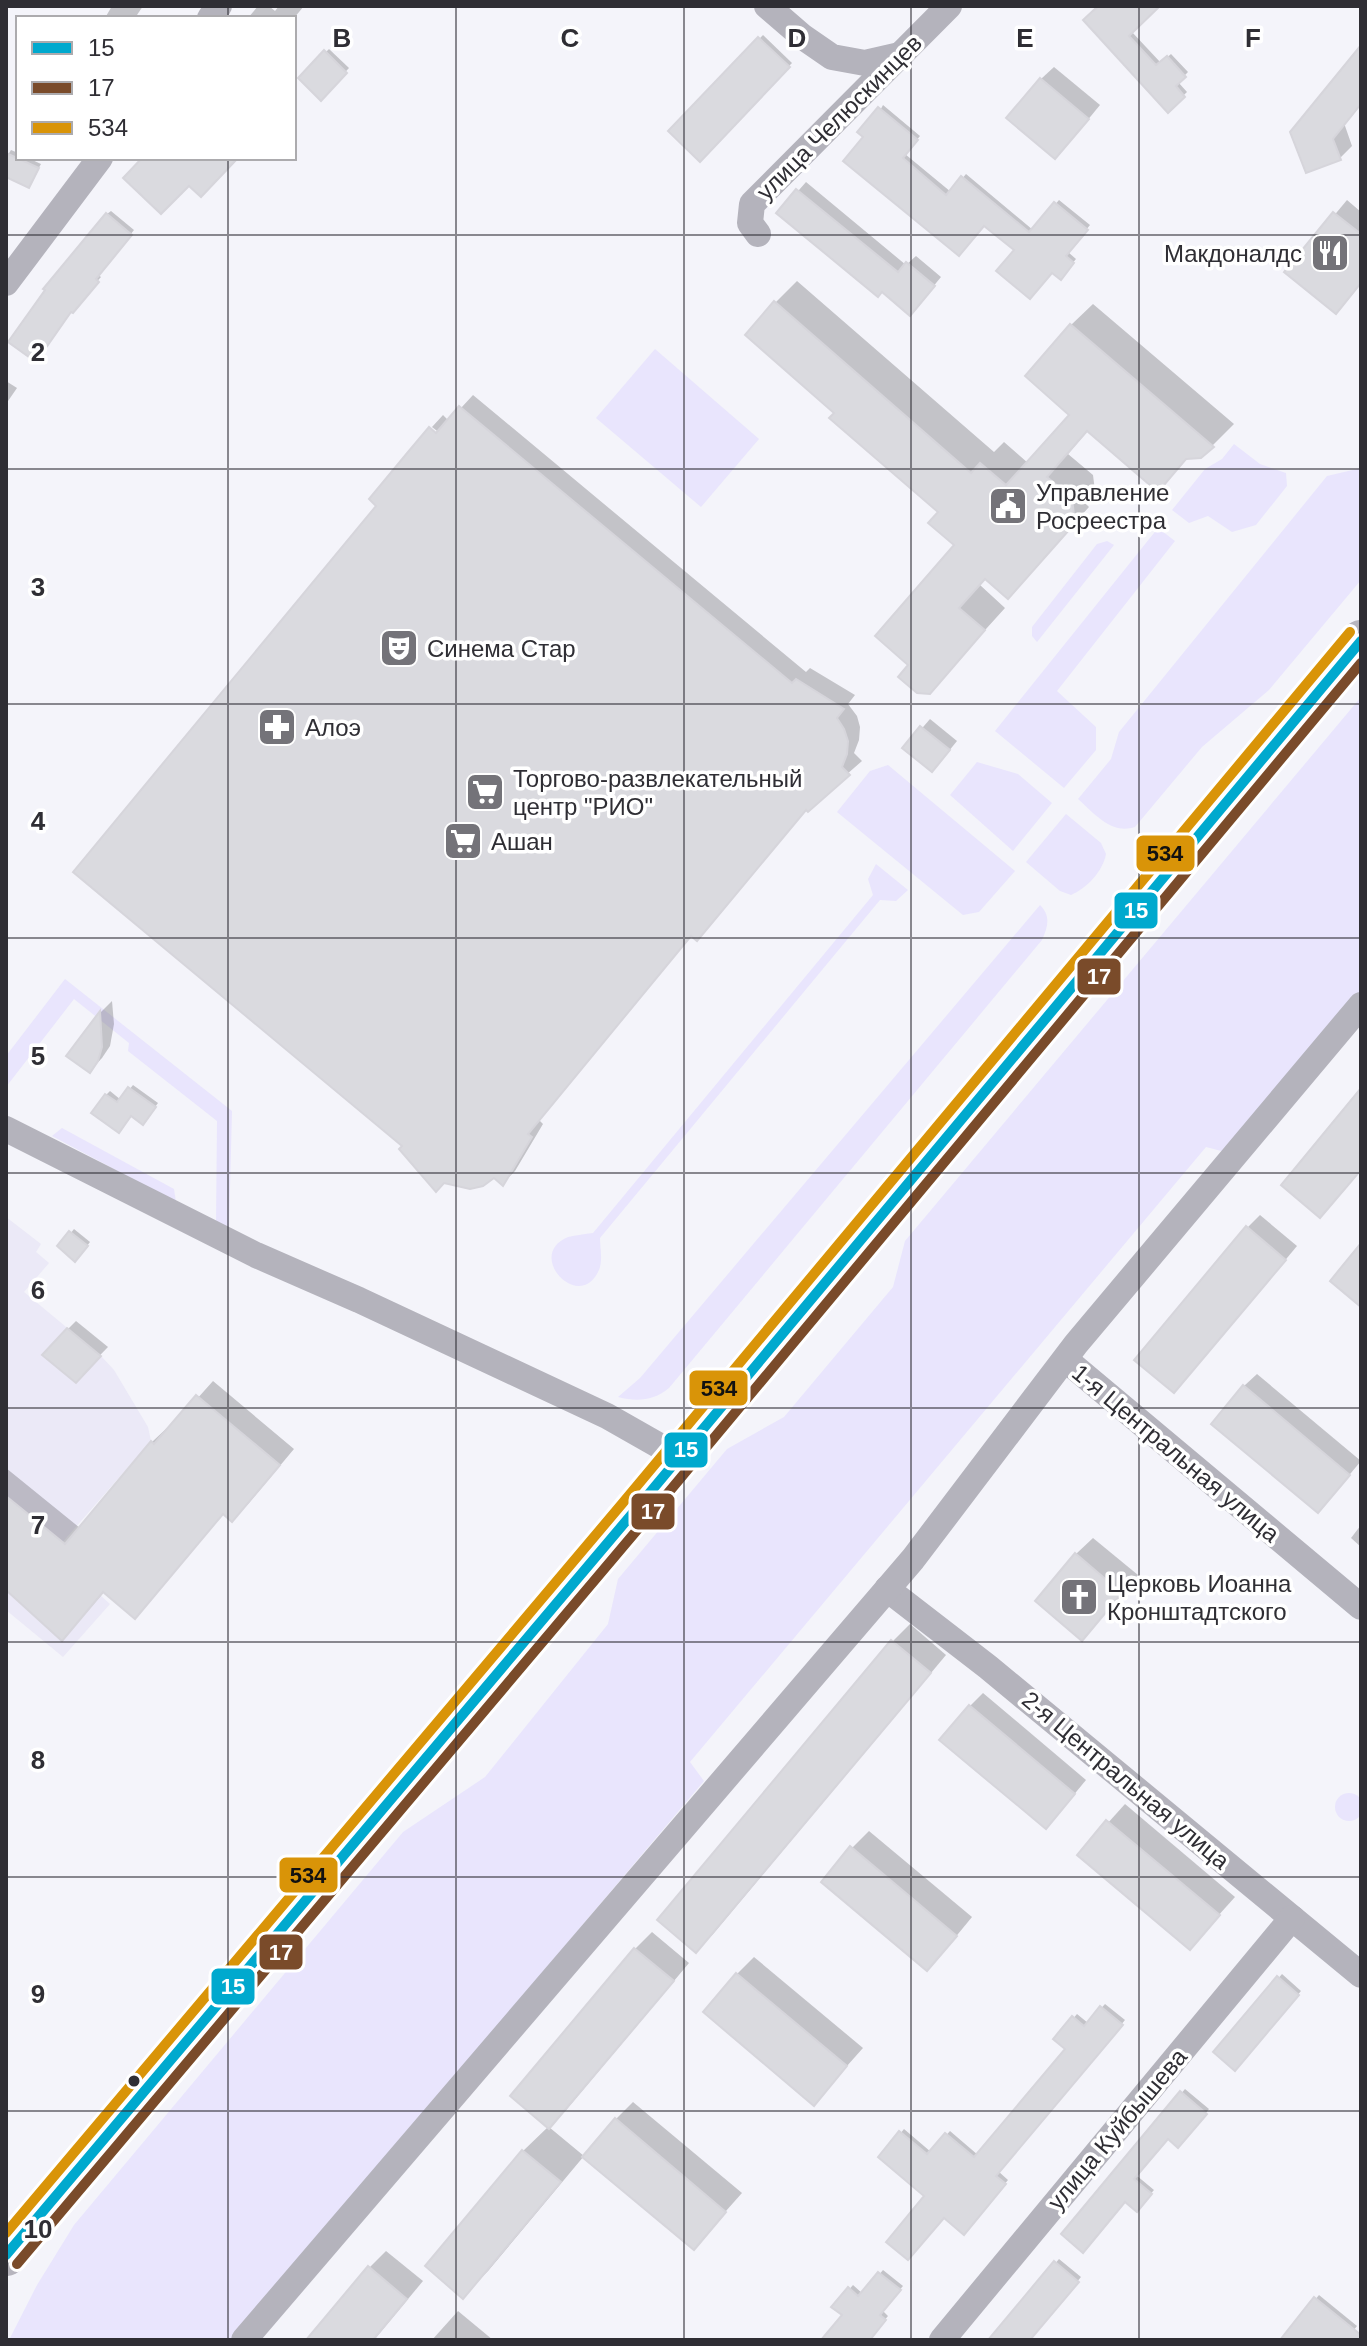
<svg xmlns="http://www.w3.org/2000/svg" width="1367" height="2346" viewBox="0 0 1367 2346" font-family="Helvetica,sans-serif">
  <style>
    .built { fill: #ebe9f7 }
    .green { fill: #e9e5fd }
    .shadow { fill: #0003 }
    .building { fill: #dadadf; stroke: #d6d5db; stroke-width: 2 }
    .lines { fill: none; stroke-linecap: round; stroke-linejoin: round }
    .minor { stroke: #b4b3bc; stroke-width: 26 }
    .primary { stroke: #b7b5be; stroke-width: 42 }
    .bus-1-casing { stroke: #fff; stroke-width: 16 }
    .bus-2-casing { stroke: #fff; stroke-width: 16 }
    .bus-3-casing { stroke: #fff; stroke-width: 16 }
    .bus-1 { stroke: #00a9ce; stroke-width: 10 }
    .bus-2 { stroke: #7a4b2a; stroke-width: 10 }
    .bus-3 { stroke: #d99408; stroke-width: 10 }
    .grid { fill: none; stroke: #2f2e34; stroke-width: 2; stroke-opacity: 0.55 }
    .bus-dot { fill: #2f2e34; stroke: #fff; stroke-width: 3 }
    .labels { text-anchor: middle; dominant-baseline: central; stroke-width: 7; stroke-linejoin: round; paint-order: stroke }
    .street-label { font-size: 24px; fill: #2f2e34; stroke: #fff }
    .poi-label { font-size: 24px; fill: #2f2e34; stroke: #fff; text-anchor: start }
    .grid-label { font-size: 26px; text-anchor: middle; font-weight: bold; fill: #2f2e34; stroke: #fff; stroke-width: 7; stroke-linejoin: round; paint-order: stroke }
    .line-badge { stroke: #fff; stroke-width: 3 }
    .badge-label { font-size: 22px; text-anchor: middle; font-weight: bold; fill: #fff }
    .pale-badge-label { font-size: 22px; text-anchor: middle; font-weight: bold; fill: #111 }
  </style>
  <rect width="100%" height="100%" fill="#f4f4fa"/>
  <polygon class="built" points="6,1217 41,1244 36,1252 49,1263 24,1292 101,1356 114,1370 148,1427 151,1441 53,1553 110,1604 63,1657 6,1610"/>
  <g class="green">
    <polygon points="655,349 759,439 701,507 596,418"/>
    <polygon points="1234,444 1260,464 1286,473 1287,486 1256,525 1232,532 1208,516 1189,523 1172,510 1205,469 1222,459"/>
    <path d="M1361 468V580L1269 690 1202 747 1135 827C1111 835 1094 813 1078 799L1111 759 1119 732 1327 476Z"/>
    <polygon points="1158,528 1175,541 1057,691 1096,727 1096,750 1064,788 995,731"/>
    <polygon points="1107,541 1114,545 1037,642 1032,636 1032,627 1097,544"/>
    <polygon points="1361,697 1361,994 1229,1153 1206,1147 690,1762 704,1781 232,2340 9,2340 37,2285 74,2225 403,1832 485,1777 608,1624 618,1579 727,1449 784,1417 893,1287 905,1241"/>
    <polygon points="977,762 1018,774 1052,803 1013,851 950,795"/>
    <polygon points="888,765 1015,871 979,912 963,915 837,812 870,771"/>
    <path d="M1066 814 1101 843 1106 854C1103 871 1087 888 1071 895L1060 891 1026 862Z"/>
    <path d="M876 864 908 890 896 901 880 900 600 1238C600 1248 603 1260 599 1270 580 1314 524 1255 568 1237 576 1235 585 1234 593 1233L873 895 868 879Z"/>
    <path d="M1040 905C1051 916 1048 927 1042 940L669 1388C653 1401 637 1402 618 1397L640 1378Z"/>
    <polygon points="65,979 232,1111 229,1228 216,1223 217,1121 128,1051 129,1043 74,999 6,1087 6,1056"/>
    <polygon points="62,1128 174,1189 176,1202 52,1136"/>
    <circle cx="1349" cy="1807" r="14"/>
  </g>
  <g class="shadow">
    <polygon points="112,6 143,6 135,18 105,18"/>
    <polygon points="258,6 269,6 275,11 279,6 304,6 294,18 248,18"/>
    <polygon points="1101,6 1158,6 1131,31 1161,63 1171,54 1188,72 1178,82 1187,92 1168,110"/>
    <polygon points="763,35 792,63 700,159 671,131"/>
    <polygon points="1361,48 1361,104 1344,123 1352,146 1340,158 1307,171"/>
    <polygon points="329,49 349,68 321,98 300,78"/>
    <polygon points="1054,67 1100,105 1068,144 1041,79"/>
    <polygon points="883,105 920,136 905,154 951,192 966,174 1033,230 1059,200 1090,225 1068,252 1076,259 1061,277 1017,250 866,137"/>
    <polygon points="11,150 18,153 18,158 28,158 41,164 29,185 6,175 6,158"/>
    <polygon points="806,182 906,265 916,256 941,277 918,305 779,213"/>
    <polygon points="1347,200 1361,212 1361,283 1336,311 1287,272"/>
    <polygon points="111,211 134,230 98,275 101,277 72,309 107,214"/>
    <polygon points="797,281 994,452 1004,442 1028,463 1072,415 1071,325 1093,304 1234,424 1212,446 1188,457 1157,489 1089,429 1068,454 1093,475 1095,491 1085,503 1089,507 1008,596 987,577 980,585 1005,608 929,692 911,665 957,545 940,512 837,413 775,303"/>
    <polygon points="6,381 17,388 6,404"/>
    <polygon points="473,395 806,672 810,668 855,695 848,704 857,716 860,727 859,740 854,753 862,761 807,809 710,926 697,939 692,935 539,1120 543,1124 515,1171 503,1183 494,1176 405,1145 446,438 432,427 443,415 449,421"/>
    <polygon points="930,719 957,741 940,762 905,748"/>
    <polygon points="112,1001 114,1024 110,1046 102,1058 90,1071 69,1055 101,1012"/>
    <polygon points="133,1085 158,1103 143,1123 106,1095 110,1091 121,1100"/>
    <polygon points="1260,1215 1297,1246 1187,1378 1247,1228"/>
    <polygon points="74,1229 90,1242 79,1256 60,1246"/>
    <polygon points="76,1321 108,1347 76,1380 68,1329"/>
    <polygon points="1257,1374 1361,1461 1330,1498 1244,1386"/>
    <polygon points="213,1381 294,1449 248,1504 232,1520 224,1513 105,1591 77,1623 6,1588 6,1468 80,1528 152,1442 168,1427 170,1429"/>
    <polygon points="1361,1525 1361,1547 1351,1538"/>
    <polygon points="1093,1538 1138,1575 1082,1638 1076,1554"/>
    <polygon points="910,1624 946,1655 713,1934 696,1951 660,1920 893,1641"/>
    <polygon points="983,1693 1086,1780 1058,1814 970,1706"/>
    <polygon points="1125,1804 1235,1897 1190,1947 1080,1854"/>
    <polygon points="869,1831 972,1917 944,1951 852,1848"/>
    <polygon points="652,1932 689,1963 566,2110 549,2127 584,2156 488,2271 463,2296 523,2151 549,2126 512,2096 635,1949"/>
    <polygon points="754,1957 863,2048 814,2103 737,1974"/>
    <polygon points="1282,1974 1301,1991 1235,2068 1216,2052"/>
    <polygon points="1105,2004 1125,2020 998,2171 1008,2180 967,2229 881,2157 904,2129 931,2152 950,2131 978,2155 1067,2049 1056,2039 1077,2014 1088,2023"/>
    <polygon points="1185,2089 1209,2109 1178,2145 1168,2137 1136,2175 1154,2190 1140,2206 1125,2200 1063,2234"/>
    <polygon points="633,2102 742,2193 693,2248 616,2119"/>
    <polygon points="386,2251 423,2281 374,2340 309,2340 369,2268"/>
    <polygon points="1059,2259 1081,2277 1031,2337 1034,2340 991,2340"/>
    <polygon points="883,2270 903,2286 882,2310 888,2316 870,2337 857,2340 824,2340 844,2315 834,2307 853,2285 863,2294"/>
    <polygon points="1319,2295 1357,2326 1346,2340 1282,2340"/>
    <polygon points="458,2311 493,2340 432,2340"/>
  </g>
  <g class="building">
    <polygon points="1098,6 1160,6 1129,36 1156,65 1167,56 1186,77 1176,86 1185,97 1168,113 1083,20"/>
    <polygon points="758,37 790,67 700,162 668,131"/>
    <polygon points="1361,45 1361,104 1333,139 1341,160 1306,173 1290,132"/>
    <polygon points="324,50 347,73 321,101 298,78"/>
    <polygon points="1040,78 1089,119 1055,159 1006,118"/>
    <polygon points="878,107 918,140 903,158 946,195 961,176 1029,232 1054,202 1088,230 1066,256 1074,263 1061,280 1052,273 1030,299 996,271 1014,250 984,226 959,256 843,161 863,137 857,132"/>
    <polygon points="6,153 39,168 29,188 6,177"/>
    <polygon points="142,158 238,158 201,197 189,186 161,214 123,178"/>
    <polygon points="796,189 898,272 906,262 935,286 910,316 882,292 878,297 776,213"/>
    <polygon points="1333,212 1361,234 1361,283 1336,314 1284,272"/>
    <polygon points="106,213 132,235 96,279 99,282 73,313 71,312 36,362 8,342 45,290 43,289"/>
    <polygon points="774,301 971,473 980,463 1006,485 1069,415 1025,376 1070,324 1214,447 1201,458 1186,459 1158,492 1087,431 1047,477 1072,498 1074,515 1064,526 1069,530 1008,599 985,579 959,608 985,630 930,694 917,693 898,677 908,665 875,636 954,545 928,523 938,512 829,418 834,413 745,335"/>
    <polygon points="459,406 792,683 796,679 844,709 837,718 844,729 848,741 847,754 842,767 850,775 808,812 806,810 697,941 691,936 528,1134 532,1137 503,1186 494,1178 483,1186 470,1189 444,1183 436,1192 399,1149 402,1146 73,872 376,506 369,499 408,452 429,427 436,433"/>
    <polygon points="920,726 950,750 932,772 902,748"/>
    <polygon points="100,1011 102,1047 98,1061 90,1073 66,1056"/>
    <polygon points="128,1087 156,1107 143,1125 131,1116 119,1133 91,1113 105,1094 117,1102"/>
    <polygon points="1361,1088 1361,1170 1320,1218 1281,1185"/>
    <polygon points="1246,1226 1286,1260 1174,1393 1134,1360"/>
    <polygon points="69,1231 88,1246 75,1262 57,1246"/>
    <polygon points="1361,1243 1361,1307 1330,1281"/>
    <polygon points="67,1328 101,1356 76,1383 42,1355"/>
    <polygon points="1243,1385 1350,1475 1318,1513 1211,1424"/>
    <polygon points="196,1395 280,1465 232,1522 223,1514 135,1619 103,1592 62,1641 6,1590 6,1496 65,1544 151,1441 154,1444"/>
    <polygon points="1075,1553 1122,1593 1082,1641 1035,1601"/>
    <polygon points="891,1640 931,1673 696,1953 657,1920"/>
    <polygon points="969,1705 1075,1794 1046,1829 939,1740"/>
    <polygon points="1106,1820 1220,1915 1190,1950 1077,1855"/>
    <polygon points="850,1846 957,1936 927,1971 821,1882"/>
    <polygon points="634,1948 674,1981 549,2129 510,2096"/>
    <polygon points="736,1973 847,2066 814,2106 703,2012"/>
    <polygon points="1277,1976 1299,1995 1235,2071 1213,2052"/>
    <polygon points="1100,2006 1123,2025 996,2176 1006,2184 964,2235 944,2218 908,2260 886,2242 924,2196 878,2157 899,2131 927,2154 945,2133 974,2157 1065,2049 1053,2039 1072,2016 1084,2026"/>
    <polygon points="1180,2091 1207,2114 1178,2148 1168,2139 1134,2179 1152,2194 1137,2212 1125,2202 1083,2253 1061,2234"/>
    <polygon points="615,2118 726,2212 694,2250 582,2157"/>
    <polygon points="522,2150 561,2182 463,2299 425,2266"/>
    <polygon points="1054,2261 1079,2282 1030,2340 988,2340"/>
    <polygon points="368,2266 407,2299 373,2340 306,2340"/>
    <polygon points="878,2272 901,2290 880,2315 886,2320 870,2340 821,2340 842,2315 831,2307 848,2287 858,2296"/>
    <polygon points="1314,2297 1361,2335 1361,2340 1280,2340"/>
  </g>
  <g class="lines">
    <g class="minor">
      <polyline points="767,6 803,37 832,57 865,63 900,55"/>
      <polyline points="210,18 219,6"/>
      <polyline points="758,234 750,223 752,204 949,6"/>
      <polyline points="6,283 100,158"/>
      <polyline points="6,1129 256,1255 359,1300 607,1416 658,1445 676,1459"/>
      <polyline points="1066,1360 1361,1607"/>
      <polyline points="887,1589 988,1667 1361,1975"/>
      <polyline points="244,2340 913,1559 1076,1344 1361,1005"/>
      <polyline points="942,2340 1292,1918"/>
    </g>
    <polyline class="primary" points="6,2255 632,1514 1361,641"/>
    <defs>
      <polyline id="bus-1" points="6,2255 632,1514 1361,641"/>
      <polyline id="bus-2" points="17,2264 643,1523 1361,663"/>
      <polyline id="bus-3" points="6,2233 621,1505 1350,632"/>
    </defs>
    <use href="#bus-1" class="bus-1-casing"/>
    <use href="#bus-2" class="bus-2-casing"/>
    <use href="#bus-3" class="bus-3-casing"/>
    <use href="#bus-1" class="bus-1"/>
    <use href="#bus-2" class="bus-2"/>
    <use href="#bus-3" class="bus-3"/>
  </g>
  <path class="grid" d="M228 6V18M456 6V2340M684 6V2340M911 6V2340M1139 6V2340M228 158V2340M6 235H1361M6 469H1361M6 704H1361M6 938H1361M6 1173H1361M6 1408H1361M6 1642H1361M6 1877H1361M6 2111H1361"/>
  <defs>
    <symbol id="restaurant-square" viewBox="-11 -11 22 22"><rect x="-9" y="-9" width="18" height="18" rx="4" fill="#747379" stroke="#fff"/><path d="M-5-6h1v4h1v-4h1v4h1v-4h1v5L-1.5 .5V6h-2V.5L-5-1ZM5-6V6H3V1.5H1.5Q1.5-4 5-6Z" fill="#fff"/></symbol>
    <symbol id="civic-square" viewBox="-11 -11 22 22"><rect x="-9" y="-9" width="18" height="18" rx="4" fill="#747379" stroke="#fff"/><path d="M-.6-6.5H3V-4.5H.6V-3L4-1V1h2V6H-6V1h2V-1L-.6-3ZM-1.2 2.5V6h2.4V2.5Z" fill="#fff"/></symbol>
    <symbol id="theatre-square" viewBox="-11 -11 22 22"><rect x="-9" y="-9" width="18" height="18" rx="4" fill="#747379" stroke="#fff"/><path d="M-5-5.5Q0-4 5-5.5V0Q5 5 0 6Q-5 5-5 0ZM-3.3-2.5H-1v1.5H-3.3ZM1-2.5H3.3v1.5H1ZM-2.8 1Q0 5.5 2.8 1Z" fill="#fff"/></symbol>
    <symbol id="pharmacy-square" viewBox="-11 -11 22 22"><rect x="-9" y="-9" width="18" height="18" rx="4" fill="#747379" stroke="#fff"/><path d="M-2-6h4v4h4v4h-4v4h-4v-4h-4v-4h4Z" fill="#fff"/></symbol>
    <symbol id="supermarket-square" viewBox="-11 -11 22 22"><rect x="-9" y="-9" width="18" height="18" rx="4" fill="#747379" stroke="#fff"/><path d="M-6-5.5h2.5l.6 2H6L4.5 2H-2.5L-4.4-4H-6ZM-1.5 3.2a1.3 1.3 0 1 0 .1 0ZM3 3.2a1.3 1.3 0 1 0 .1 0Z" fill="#fff"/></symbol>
    <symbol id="church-square" viewBox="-11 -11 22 22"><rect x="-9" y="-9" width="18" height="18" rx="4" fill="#747379" stroke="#fff"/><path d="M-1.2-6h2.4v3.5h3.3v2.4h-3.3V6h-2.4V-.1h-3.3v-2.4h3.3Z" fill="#fff"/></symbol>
  </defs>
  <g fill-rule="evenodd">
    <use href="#restaurant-square" x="1308" y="231" width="44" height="44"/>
    <use href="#civic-square" x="986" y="484" width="44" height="44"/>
    <use href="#theatre-square" x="377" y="626" width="44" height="44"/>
    <use href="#pharmacy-square" x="255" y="705" width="44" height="44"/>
    <use href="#supermarket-square" x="463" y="770" width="44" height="44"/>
    <use href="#supermarket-square" x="441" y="819" width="44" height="44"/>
    <use href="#church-square" x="1057" y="1575" width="44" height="44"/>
  </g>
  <circle class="bus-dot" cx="134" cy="2081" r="7"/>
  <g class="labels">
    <g class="street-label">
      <text transform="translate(839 117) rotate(-45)">улица Челюскинцев</text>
      <text transform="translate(1176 1453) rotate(40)">1-я Центральная улица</text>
      <text transform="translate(1126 1780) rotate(40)">2-я Центральная улица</text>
      <text transform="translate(1117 2129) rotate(-50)">улица Куйбышева</text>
    </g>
    <g class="poi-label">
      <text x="1302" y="253" text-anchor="end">Макдоналдс</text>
      <text x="1036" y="492">Управление<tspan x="1036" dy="28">Росреестра</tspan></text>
      <text x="427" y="648">Синема Стар</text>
      <text x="305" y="727">Алоэ</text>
      <text x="513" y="778">Торгово-развлекательный<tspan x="513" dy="28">центр "РИО"</tspan></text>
      <text x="491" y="841">Ашан</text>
      <text x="1107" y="1583">Церковь Иоанна<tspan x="1107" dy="28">Кронштадтского</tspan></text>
    </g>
  </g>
  <g class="grid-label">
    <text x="342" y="47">B</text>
    <text x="570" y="47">C</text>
    <text x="797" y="47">D</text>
    <text x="1025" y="47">E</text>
    <text x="1253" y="47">F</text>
    <text x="38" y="361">2</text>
    <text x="38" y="596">3</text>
    <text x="38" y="830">4</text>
    <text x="38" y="1065">5</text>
    <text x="38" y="1299">6</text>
    <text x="38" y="1534">7</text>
    <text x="38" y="1769">8</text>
    <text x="38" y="2003">9</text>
    <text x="38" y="2238">10</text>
  </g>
  <g class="line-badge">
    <rect x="1135" y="834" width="61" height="39" rx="8" fill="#d99408"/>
    <rect x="1113" y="891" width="46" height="39" rx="8" fill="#00a9ce"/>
    <rect x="1076" y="957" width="46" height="39" rx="8" fill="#7a4b2a"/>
    <rect x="688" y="1369" width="61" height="38" rx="8" fill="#d99408"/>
    <rect x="663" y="1431" width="46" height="38" rx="8" fill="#00a9ce"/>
    <rect x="630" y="1492" width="46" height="39" rx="8" fill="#7a4b2a"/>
    <rect x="278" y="1856" width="61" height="38" rx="8" fill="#d99408"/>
    <rect x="258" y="1933" width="46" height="38" rx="8" fill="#7a4b2a"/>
    <rect x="210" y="1967" width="46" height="39" rx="8" fill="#00a9ce"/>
  </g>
  <g class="badge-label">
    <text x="1136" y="918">15</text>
    <text x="1099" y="984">17</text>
    <text x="686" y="1457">15</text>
    <text x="653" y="1519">17</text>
    <text x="281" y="1960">17</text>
    <text x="233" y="1994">15</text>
  </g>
  <g class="pale-badge-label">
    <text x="1165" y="861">534</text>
    <text x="719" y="1396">534</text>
    <text x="308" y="1883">534</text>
  </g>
  <rect width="1367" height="2346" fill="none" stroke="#2f2e34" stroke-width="16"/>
  <rect x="16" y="16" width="280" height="144" fill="#ffffff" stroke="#acabae" stroke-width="2"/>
  <rect x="32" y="42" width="40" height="12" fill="#00a9ce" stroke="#acabae" stroke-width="2"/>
  <text x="88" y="56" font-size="24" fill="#2f2e34">15</text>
  <rect x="32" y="82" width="40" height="12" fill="#7a4b2a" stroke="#acabae" stroke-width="2"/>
  <text x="88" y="96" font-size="24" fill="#2f2e34">17</text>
  <rect x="32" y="122" width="40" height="12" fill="#d99408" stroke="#acabae" stroke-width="2"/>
  <text x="88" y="136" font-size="24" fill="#2f2e34">534</text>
</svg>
